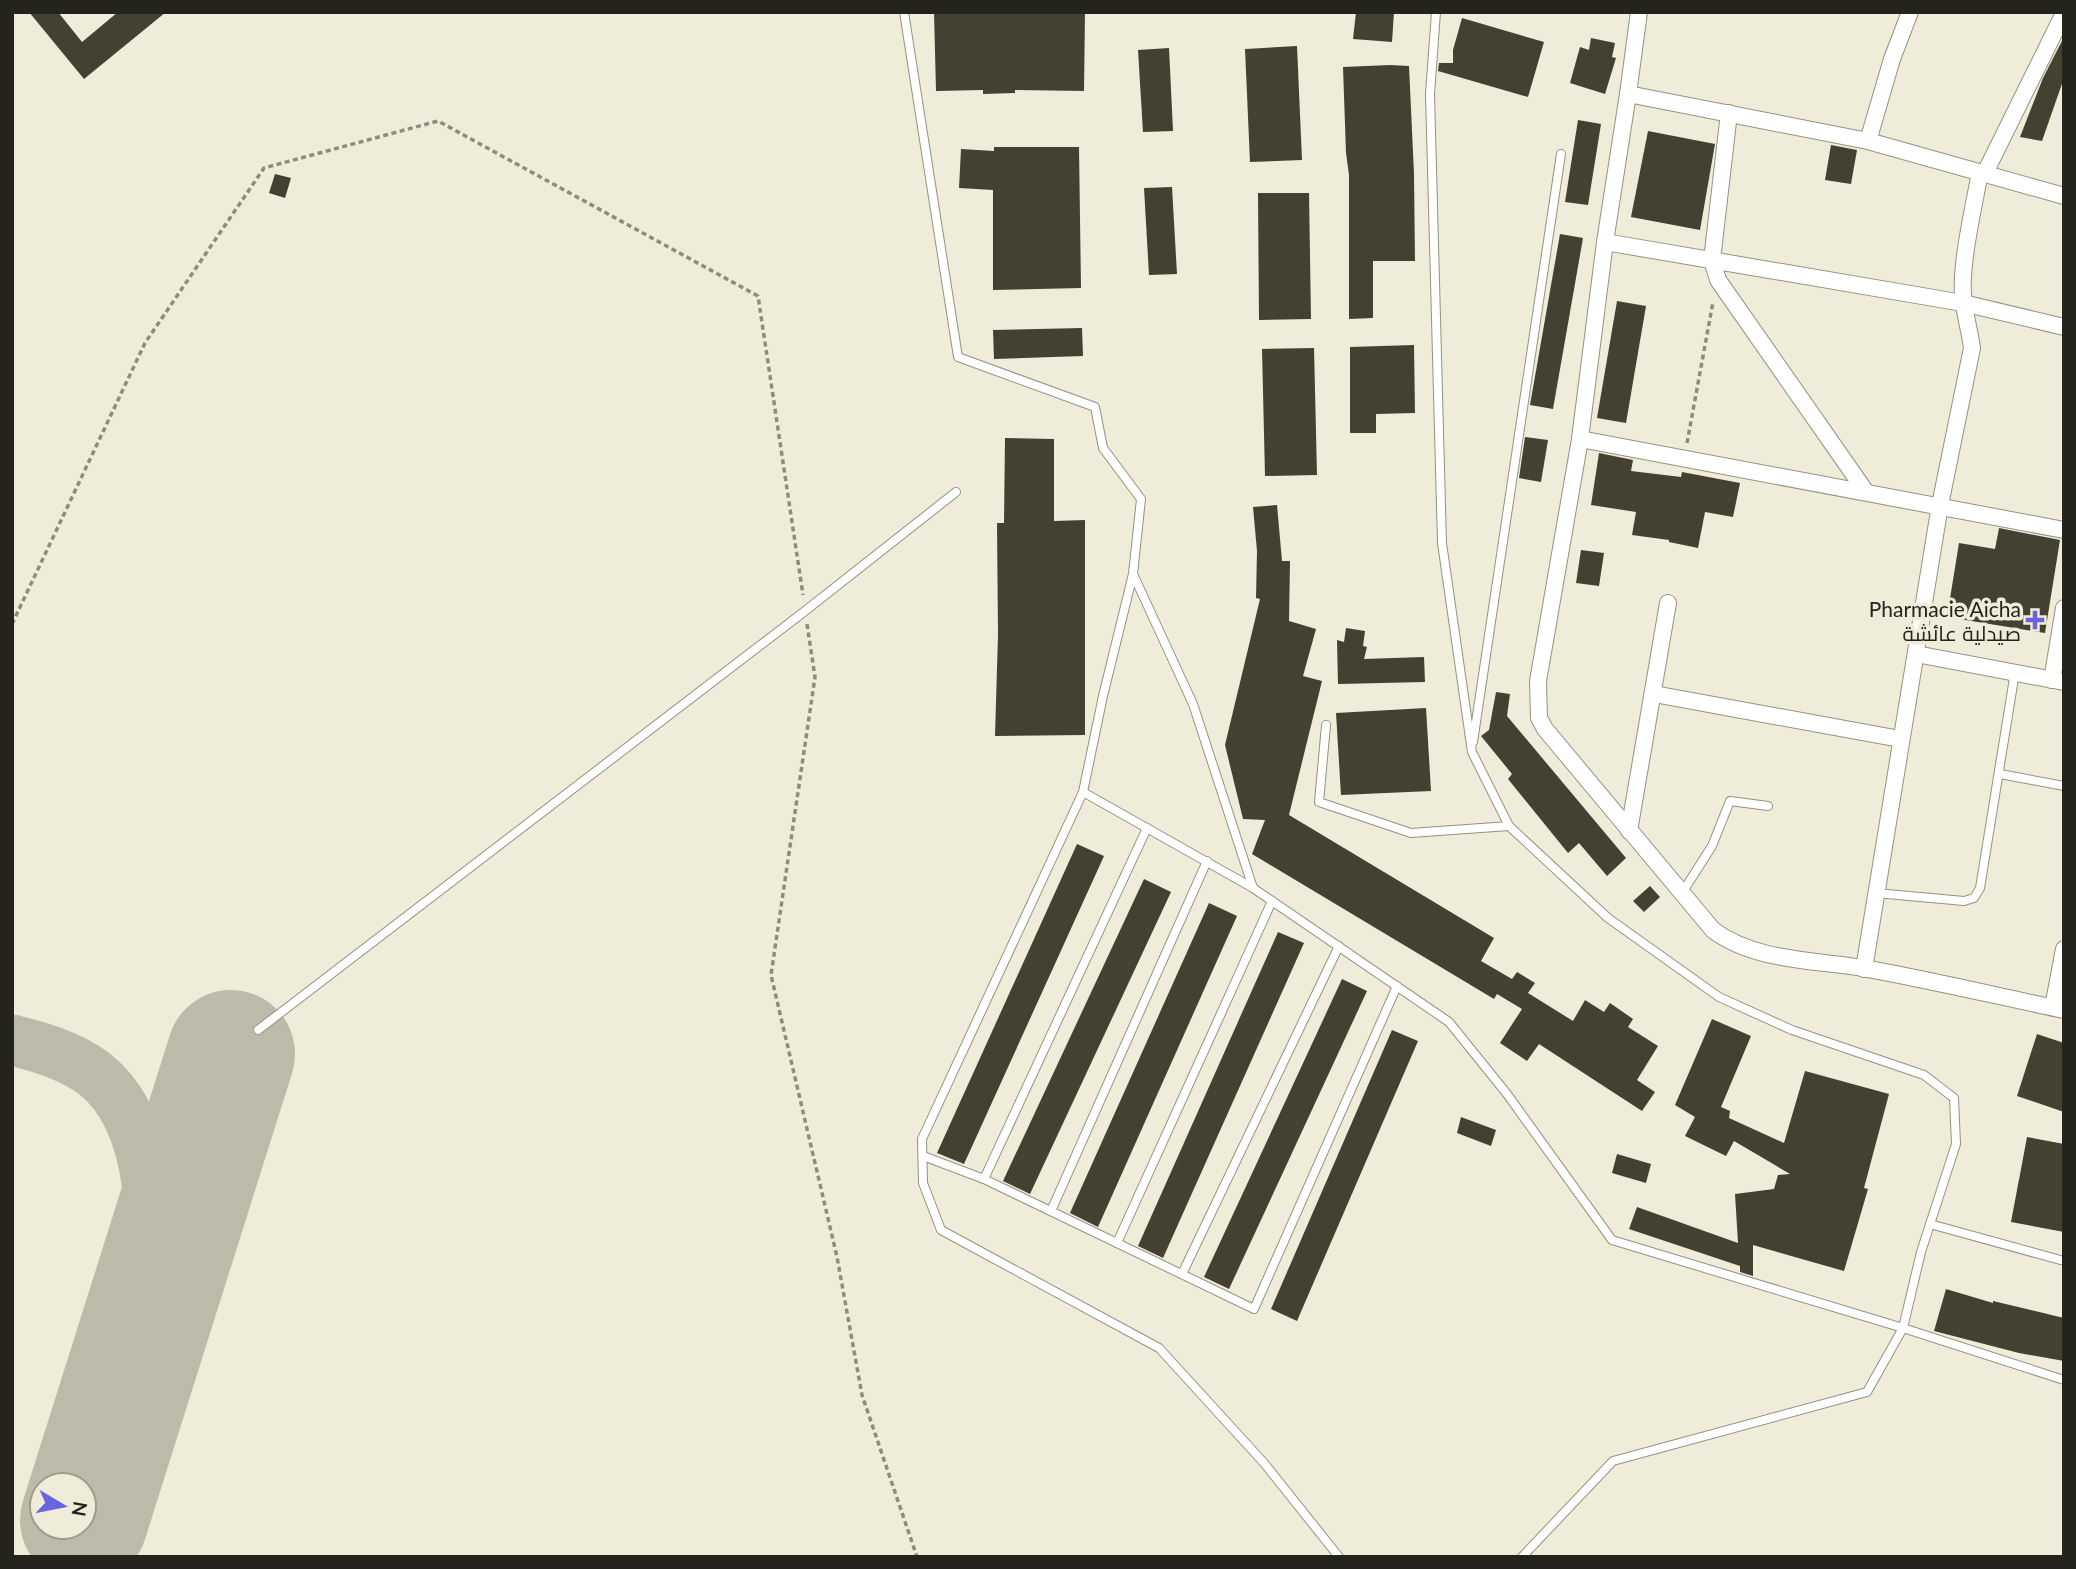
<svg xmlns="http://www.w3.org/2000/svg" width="2076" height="1569" viewBox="0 0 2076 1569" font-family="Lato,Cairo,sans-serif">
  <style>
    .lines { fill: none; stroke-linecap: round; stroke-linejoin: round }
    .taxiway { stroke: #bcbaa9; stroke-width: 51 }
    .runway { stroke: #bcbaa9; stroke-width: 128 }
    .building { fill: #434131 }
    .lane-casing { stroke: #959280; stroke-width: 10 }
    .street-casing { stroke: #959280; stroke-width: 18 }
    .path { stroke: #8e8c7e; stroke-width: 3.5; stroke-dasharray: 5 3.5; stroke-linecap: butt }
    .lane { stroke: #fff; stroke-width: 8 }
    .street { stroke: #fff; stroke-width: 16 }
    .poi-dot { fill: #6865de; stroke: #efecd9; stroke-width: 2.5 }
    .labels { text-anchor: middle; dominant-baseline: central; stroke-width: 7; stroke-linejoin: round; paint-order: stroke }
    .poi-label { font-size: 21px; fill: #25241c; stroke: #efecd9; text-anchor: end }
  </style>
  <rect width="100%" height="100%" fill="#efecd9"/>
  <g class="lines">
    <path class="taxiway" d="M12 1040C40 1047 68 1055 92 1072 161 1123 153 1245 147 1320"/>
    <polyline class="runway" points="84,1520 231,1054"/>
  </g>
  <g class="building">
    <polygon points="29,12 58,12 82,42 118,12 166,12 84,79"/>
    <polygon points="934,12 1085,12 1084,91 1015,90 1015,93 983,94 983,90 936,91"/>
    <polygon points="1356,12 1394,12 1392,42 1353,39"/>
    <polygon points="1462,18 1544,42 1528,97 1438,71 1439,63 1453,63 1453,50"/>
    <polygon points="2064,37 2064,78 2042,141 2020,137 2043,78"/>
    <polygon points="1591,38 1615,43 1612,57 1616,58 1605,94 1570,83 1580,47 1589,50"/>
    <polygon points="1297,46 1302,160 1250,162 1245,49"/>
    <polygon points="1169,48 1173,131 1143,132 1138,50"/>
    <polygon points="1390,65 1409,66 1414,174 1415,261 1373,261 1373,318 1349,319 1349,175 1346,153 1343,67"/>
    <polygon points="1578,120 1601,124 1588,205 1565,202"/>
    <polygon points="1648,131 1715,144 1700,230 1631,217"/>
    <polygon points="1831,145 1857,150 1851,184 1825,180"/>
    <polygon points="994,147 1079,147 1081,288 993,290 993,190 959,188 961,149 994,151"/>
    <polygon points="275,174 291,178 285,198 269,193"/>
    <polygon points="1172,187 1177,274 1149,275 1144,188"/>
    <polygon points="1258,193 1309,193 1311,319 1259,320"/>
    <polygon points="1560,234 1583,238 1553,409 1530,405"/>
    <polygon points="1617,301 1646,306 1626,423 1597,418"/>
    <polygon points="1082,328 1083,356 994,359 993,330"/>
    <polygon points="1414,345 1415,413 1376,414 1376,433 1350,433 1350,347"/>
    <polygon points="1314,348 1317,475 1265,476 1262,349"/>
    <polygon points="1525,437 1548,440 1541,482 1519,478"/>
    <polygon points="1005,438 1054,439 1054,521 1085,520 1085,735 995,736 998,635 997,523 1004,523"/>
    <polygon points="1599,453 1633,460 1631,471 1681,477 1682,472 1740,483 1733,517 1705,512 1698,548 1669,542 1669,540 1632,535 1636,512 1591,505"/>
    <polygon points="1277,505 1282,561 1290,561 1289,621 1316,629 1303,676 1322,681 1289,815 1494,938 1481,961 1512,979 1517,972 1535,983 1528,993 1573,1021 1585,1000 1604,1012 1610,1003 1633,1019 1628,1027 1658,1046 1637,1080 1655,1092 1642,1111 1539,1044 1527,1061 1500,1043 1522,1009 1497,994 1494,999 1252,854 1265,820 1243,819 1225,745 1260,599 1256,598 1257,551 1253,507"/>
    <polygon points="1999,528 2060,540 2045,633 1947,617 1959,543 1995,549"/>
    <polygon points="1581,550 1604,553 1599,586 1576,583"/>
    <polygon points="1346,628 1365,631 1363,646 1367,647 1364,659 1424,657 1425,682 1338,684 1337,640 1344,642"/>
    <polygon points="1496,692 1510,694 1507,716 1626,858 1607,876 1579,843 1568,853 1508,779 1512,774 1481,736 1489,730"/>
    <polygon points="1426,708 1431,791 1341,795 1336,713"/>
    <polygon points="1077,844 1104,856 964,1164 937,1153"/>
    <polygon points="1144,879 1171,892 1030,1194 1003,1181"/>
    <polygon points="1650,886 1660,897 1644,912 1633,901"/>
    <polygon points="1209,903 1237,916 1098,1227 1070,1213"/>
    <polygon points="1278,932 1304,943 1163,1258 1138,1246"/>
    <polygon points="1342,979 1367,991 1229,1289 1204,1277"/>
    <polygon points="1712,1019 1751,1036 1721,1107 1730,1111 1729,1118 1784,1143 1805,1071 1889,1094 1864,1188 1868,1189 1844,1271 1753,1245 1753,1276 1740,1272 1740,1266 1629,1229 1637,1207 1738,1243 1735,1194 1774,1189 1778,1175 1790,1174 1734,1141 1726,1156 1685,1136 1695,1117 1675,1105"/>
    <polygon points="1392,1030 1418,1041 1297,1321 1271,1309"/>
    <polygon points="2037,1034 2064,1043 2064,1112 2017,1096"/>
    <polygon points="1461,1117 1496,1130 1491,1146 1457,1133"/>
    <polygon points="2027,1137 2064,1144 2064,1232 2011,1222"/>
    <polygon points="1617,1154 1651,1164 1646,1183 1612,1173"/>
    <polygon points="1946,1289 1993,1303 1993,1301 2064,1318 2064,1361 2019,1353 1934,1331"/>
  </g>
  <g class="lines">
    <defs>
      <g id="lane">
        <polyline points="904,12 958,357 1095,407 1103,448 1141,499 1133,574 1103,696 1083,792 922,1139 923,1183 941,1230 1159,1348 1264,1463 1339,1557"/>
        <polyline points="1436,12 1430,94 1442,543 1472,752 1509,826 1608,918 1719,997 1792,1030 1924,1075 1954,1098 1956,1144 1921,1252 1903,1328 1867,1392 1613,1461 1522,1557"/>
        <polyline points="1133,574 1193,704 1253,888 1449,1022 1507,1094 1612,1240 1903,1328 2064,1380"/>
        <polyline points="1326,725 1319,802 1411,833 1509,826"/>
        <polyline points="1473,742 1561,154"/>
        <polyline points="2000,774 2064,786"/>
        <polyline points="1083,792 1253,888"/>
        <polyline points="1682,893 1712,846 1730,801 1768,806"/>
        <polyline points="1876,893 1964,901 1974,898 1980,888 2015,672"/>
        <polyline points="258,1030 805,611 956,492"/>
        <polyline points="923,1156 984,1179 1147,828"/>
        <polyline points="984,1179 1254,1309 1397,986"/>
        <polyline points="1051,1211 1207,861"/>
        <polyline points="1930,1224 2064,1261"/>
        <polyline points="1117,1243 1272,901"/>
        <polyline points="1182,1274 1339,946"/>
      </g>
      <g id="street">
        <polyline points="1628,94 1639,12"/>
        <polyline points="1729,113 1712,260 1718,280 1866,492"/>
        <polyline points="1868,141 1892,59 1910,12"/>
        <polyline points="1985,173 2064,13"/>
        <path d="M2064 196 1868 141 1628 94 1605 242 1580 439 1538 681 1539 718 1545 729 1713 930C1754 961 1814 960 1863 968 1930 980 1997 996 2064 1010"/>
        <polyline points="1605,242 1963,303 2064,327"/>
        <polyline points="1580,439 2064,530"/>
        <polyline points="1916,654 2064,682"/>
        <polyline points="2052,680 2064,608"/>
        <polyline points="1654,694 1900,739"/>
        <polyline points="1629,831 1668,603"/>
        <path d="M1864 969 1940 505 1972 348C1970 333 1966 319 1964 304 1958 271 1974 207 1980 172"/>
        <polyline points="2053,1007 2064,949"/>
      </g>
    </defs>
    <use href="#lane" class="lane-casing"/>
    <use href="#street" class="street-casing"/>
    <g class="path">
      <polyline points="1687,443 1713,302"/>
      <polyline points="12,624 145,343 264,168 438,121 758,296 803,595"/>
      <polyline points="807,624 815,677 771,975 837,1257 862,1395 917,1557"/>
    </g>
    <use href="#lane" class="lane"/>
    <use href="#street" class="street"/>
  </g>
  <path class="poi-dot" d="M2031.5 609.5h7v7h7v7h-7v7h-7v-7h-7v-7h7z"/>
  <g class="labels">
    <g class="poi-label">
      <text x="2021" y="608">Pharmacie Aicha<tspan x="2021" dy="24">صيدلية عائشة</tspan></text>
    </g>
  </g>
  <rect width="2076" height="1569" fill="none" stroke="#25241c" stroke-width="28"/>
  <g transform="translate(63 1506) rotate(100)"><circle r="33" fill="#efecd9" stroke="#9e9c8d" stroke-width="2"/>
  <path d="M0-5L12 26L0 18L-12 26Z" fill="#6865de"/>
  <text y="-10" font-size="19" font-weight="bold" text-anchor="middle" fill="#25241c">N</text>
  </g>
</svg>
